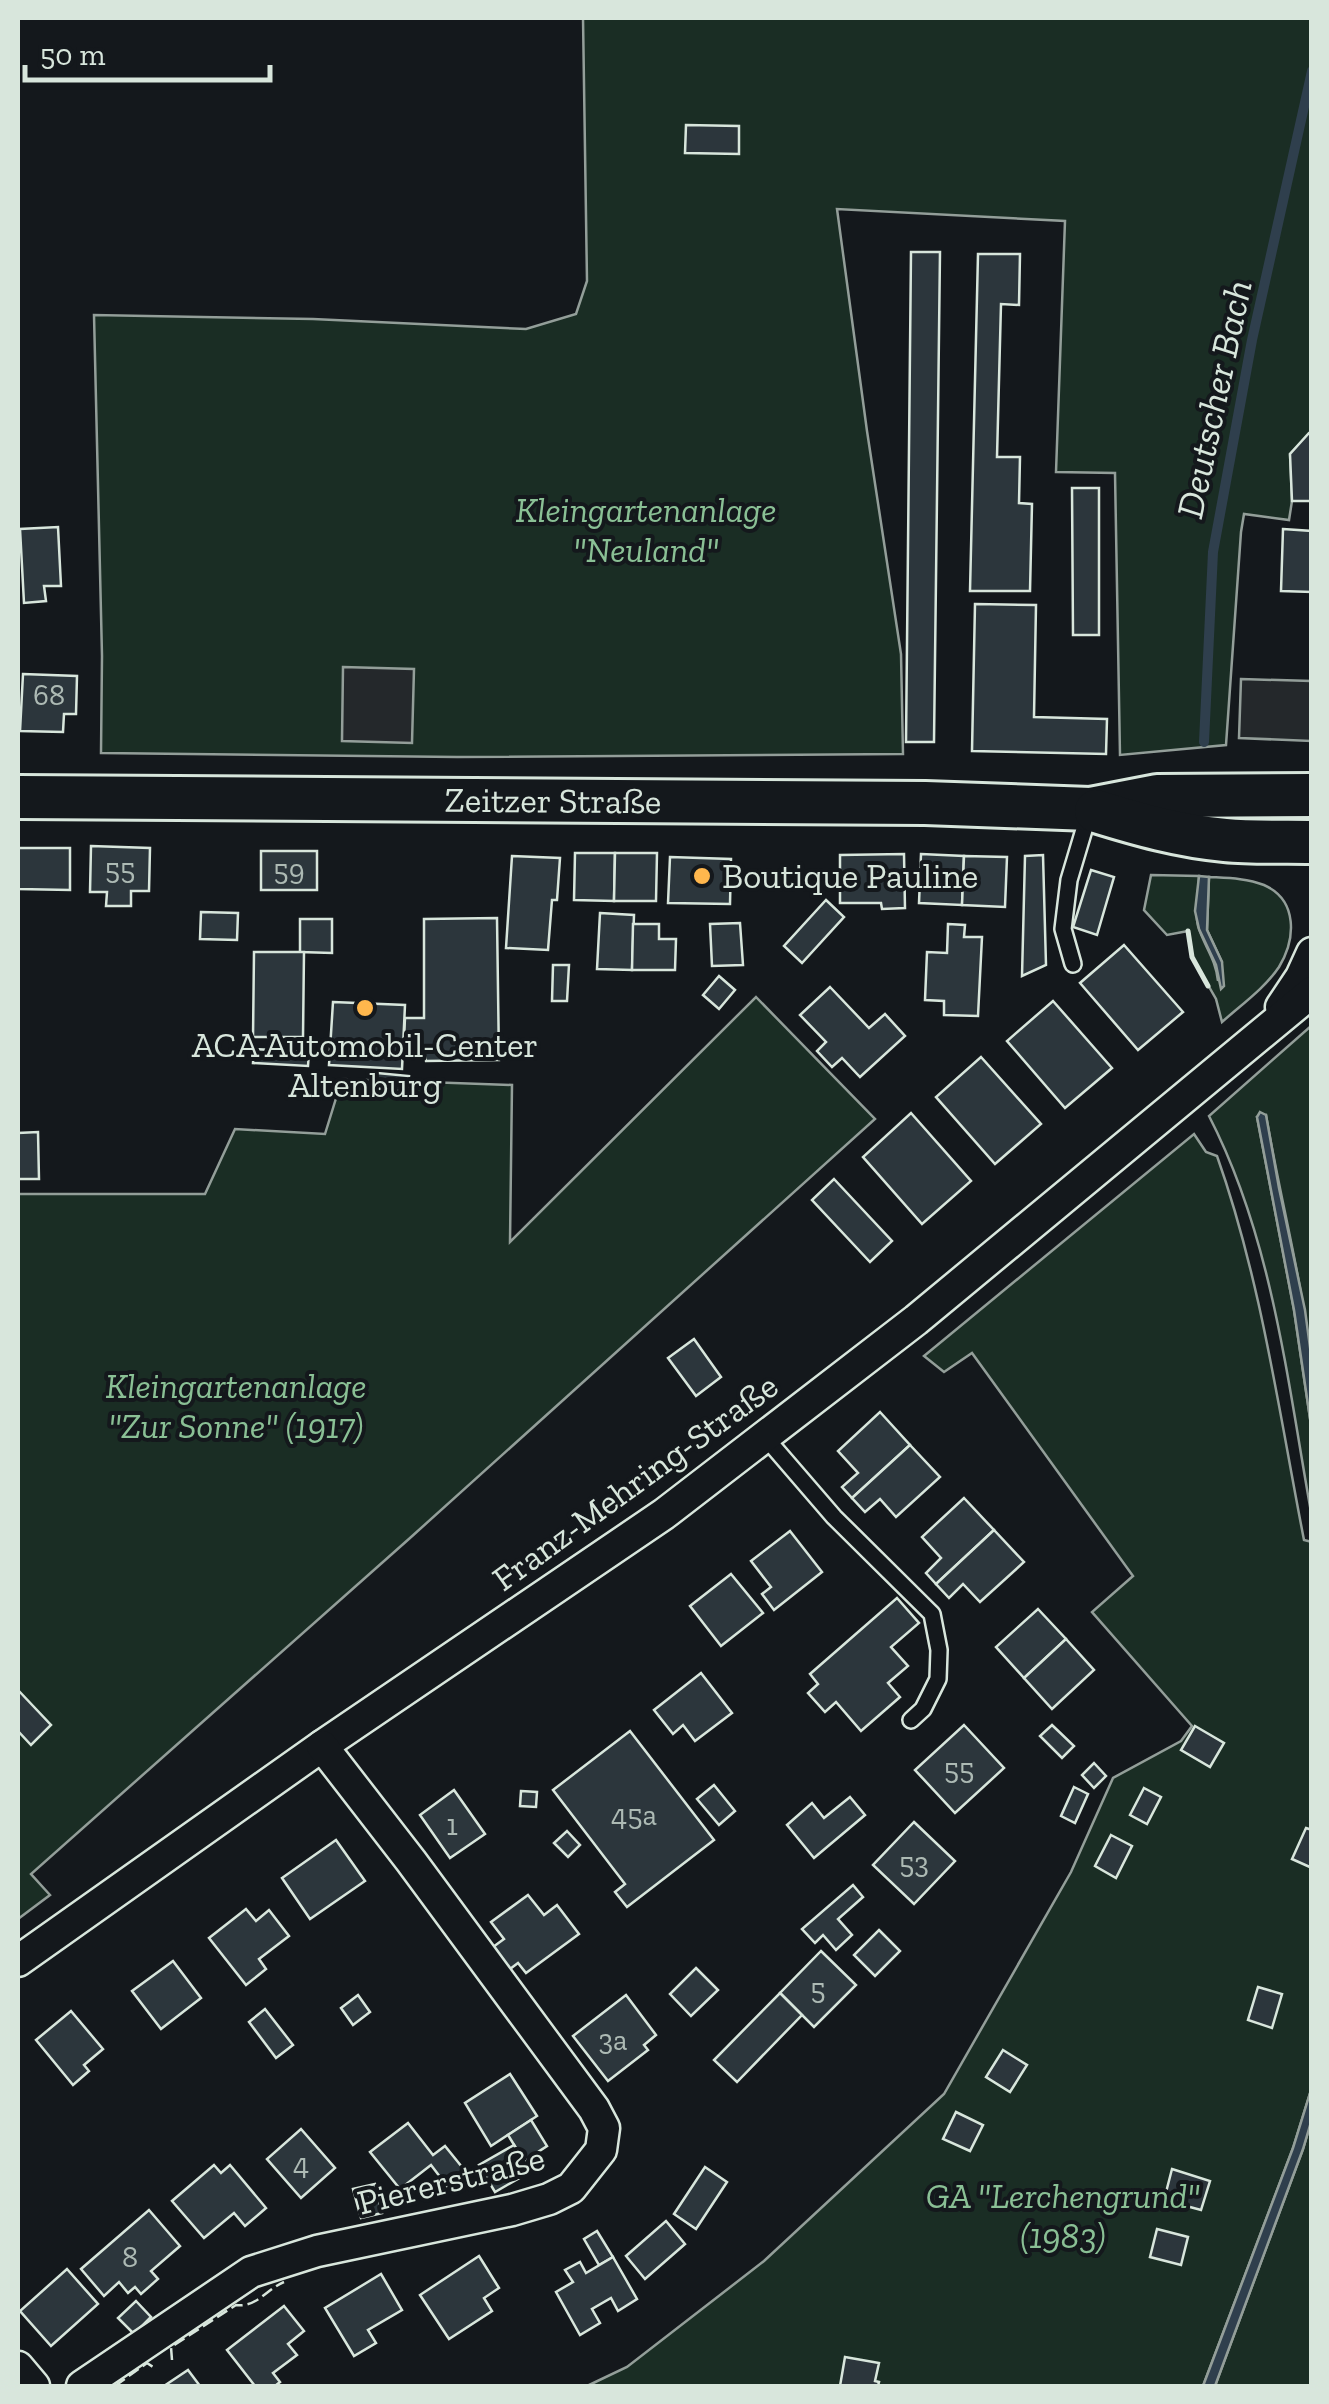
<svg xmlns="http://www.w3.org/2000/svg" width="1329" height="2404" viewBox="0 0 1329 2404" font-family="'Zilla Slab',serif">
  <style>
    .green { fill: #1a2d24; stroke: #939e99; stroke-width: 2.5 }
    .parking { fill: #24282b; stroke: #939e99; stroke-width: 2.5 }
    .water { fill: #2f3f4d; stroke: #939e99; stroke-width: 2.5 }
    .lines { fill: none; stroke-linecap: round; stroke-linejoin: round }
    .stream { stroke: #2f3f4d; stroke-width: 10 }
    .building { fill: #2c363c; stroke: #d8e6dc; stroke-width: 2.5 }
    .lane-casing { stroke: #d8e6dc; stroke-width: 20 }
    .street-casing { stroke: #d8e6dc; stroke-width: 35 }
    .secondary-casing { stroke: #d8e6dc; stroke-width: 48 }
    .lane { stroke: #14181c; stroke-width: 15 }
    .street { stroke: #14181c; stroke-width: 30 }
    .secondary { stroke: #14181c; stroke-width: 42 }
    .fence { stroke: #d8e6dc; stroke-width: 2.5; stroke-dasharray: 12 5; stroke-linecap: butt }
    .wall { stroke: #d8e6dc; stroke-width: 5 }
    .poi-dot { fill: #ffb74d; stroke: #14181c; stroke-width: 4 }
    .labels { text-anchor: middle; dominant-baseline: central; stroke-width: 8; stroke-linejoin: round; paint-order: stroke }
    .number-label { font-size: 30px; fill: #adbab4 }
    .park-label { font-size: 35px; font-style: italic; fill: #8ac095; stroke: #14181c }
    .street-label { font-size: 35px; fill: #d8e6dc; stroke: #14181c }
    .poi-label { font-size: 35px; fill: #d8e6dc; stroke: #14181c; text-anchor: start }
    .water-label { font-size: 38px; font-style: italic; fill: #d8e6dc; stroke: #14181c }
  </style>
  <rect width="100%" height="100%" fill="#14181c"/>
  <g class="green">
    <polygon points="583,18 1311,18 1311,433 1290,454 1292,501 1289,520 1244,514 1241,532 1226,745 1120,755 1115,473 1056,472 1065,221 837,209 867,431 901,654 903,754 457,757 101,753 102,656 94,315 313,319 526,329 576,314 587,281"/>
    <path d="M1151 875 1199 876C1199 893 1194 909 1198 926 1204 946 1216 959 1218 981L1222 962 1207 930 1209 877C1227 878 1246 878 1264 885 1298 900 1296 939 1279 967 1265 988 1241 1005 1222 1022L1216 999 1192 957 1188 931 1167 935 1144 910Z"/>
    <polygon points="756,997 875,1119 410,1538 31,1874 50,1895 18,1919 18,1194 205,1194 235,1129 325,1134 342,1079 512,1085 510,1242"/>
    <path d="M1311 1026V1362C1302 1279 1280 1198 1266 1115L1257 1117 1294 1310 1311 1425V1512C1287 1378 1272 1238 1209 1116Z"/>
    <path d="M1194 1134 1206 1152 1217 1156C1261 1280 1279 1412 1304 1540L1312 1542 1311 2090 1293 2148 1203 2386H587L627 2367 764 2261 944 2094 1071 1872 1113 1778 1181 1741 1192 1726 1092 1612 1133 1576 972 1353 944 1372 924 1356Z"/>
    <polygon points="1311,2122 1311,2386 1215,2386 1303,2149"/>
  </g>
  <g class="parking">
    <polygon points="343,667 414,669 412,743 342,741"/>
    <polygon points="1241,679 1311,681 1311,741 1239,738"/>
  </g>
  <g class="water">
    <polygon points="1199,876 1209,877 1207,930 1222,962 1224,986 1221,989 1216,965 1199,929 1195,911"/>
    <polygon points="1260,1112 1266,1115 1279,1188 1305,1310 1312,1362 1311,1425 1294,1310 1257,1117"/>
    <polygon points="1311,2090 1311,2122 1303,2149 1215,2386 1203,2386 1293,2148"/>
  </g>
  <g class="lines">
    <polyline class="stream" points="1204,742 1213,552 1252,340 1312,71"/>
  </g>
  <g class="building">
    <polygon points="686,125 739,126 739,154 685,153"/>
    <polygon points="911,252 940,252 934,742 906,742"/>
    <polygon points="978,254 1020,254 1019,305 1001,304 997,457 1020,457 1019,503 1032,504 1030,591 970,591"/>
    <polygon points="1309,433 1312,433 1312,501 1292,501 1290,454"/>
    <polygon points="1072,488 1099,488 1099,635 1073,635"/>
    <polygon points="58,527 61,586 44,586 46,601 24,603 20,529"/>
    <polygon points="1283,529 1312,531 1312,592 1281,591"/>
    <polygon points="975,604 1036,605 1034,717 1107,719 1106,754 972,751"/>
    <polygon points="23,674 77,676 76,714 64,714 63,732 20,731"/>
    <polygon points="91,846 150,848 149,891 131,891 131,906 106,906 107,892 90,892"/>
    <polygon points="18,848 70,848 70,890 18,889"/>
    <rect x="261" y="851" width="56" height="39"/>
    <polygon points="575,853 615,853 614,901 574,900"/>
    <polygon points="615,853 657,853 656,901 614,901"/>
    <polygon points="904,854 905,908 882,909 881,903 840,903 840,855"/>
    <polygon points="921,854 964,856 962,905 919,903"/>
    <polygon points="1043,855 1046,965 1022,976 1025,856"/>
    <polygon points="512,856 560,858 557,900 552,900 548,950 506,948"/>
    <polygon points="964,856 1007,857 1005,907 962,905"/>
    <polygon points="670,857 731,859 730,904 668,903"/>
    <polygon points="1091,870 1114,877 1097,935 1073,927"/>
    <polygon points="826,900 844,917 802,963 784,946"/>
    <polygon points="201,912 238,913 237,940 200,939"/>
    <polygon points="600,913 634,915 632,970 597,969"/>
    <polygon points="497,918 499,1060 426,1061 425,1057 403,1058 405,1018 424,1018 424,919"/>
    <polygon points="300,919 332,919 332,953 300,952"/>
    <polygon points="740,923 743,965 712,966 710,924"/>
    <polygon points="633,924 659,924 659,939 676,939 675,970 632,970"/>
    <polygon points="948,924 965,925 964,937 982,937 978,1016 944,1015 944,1001 925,1000 927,952 947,953"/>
    <polygon points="1124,945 1183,1012 1138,1050 1080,983"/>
    <polygon points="254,952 304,952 303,1037 253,1037"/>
    <polygon points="553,965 569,965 567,1001 552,1001"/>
    <polygon points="719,976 735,990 719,1009 703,995"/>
    <polygon points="830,987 869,1028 885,1014 905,1036 860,1077 842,1058 832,1067 817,1051 826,1042 800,1015"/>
    <polygon points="1053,1001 1112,1068 1065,1108 1007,1041"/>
    <polygon points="333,1002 405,1005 402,1069 329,1065"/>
    <polygon points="254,1049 309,1052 308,1066 253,1063"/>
    <polygon points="981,1057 1041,1124 995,1164 936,1097"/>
    <polygon points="377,1073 409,1076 407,1092 374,1088"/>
    <polygon points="911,1113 971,1181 922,1224 863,1157"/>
    <polygon points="38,1132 39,1179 18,1179 18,1133"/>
    <polygon points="834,1179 892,1241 870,1262 812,1200"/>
    <polygon points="694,1339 721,1377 696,1396 668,1358"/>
    <polygon points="880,1412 910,1445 852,1498 842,1487 858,1473 838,1451"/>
    <polygon points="910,1445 940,1477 896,1517 880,1499 865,1512 852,1498"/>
    <polygon points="964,1498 994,1530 936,1584 926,1573 941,1558 922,1537"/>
    <polygon points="994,1530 1024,1562 980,1602 963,1584 949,1598 936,1584"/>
    <polygon points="790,1531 822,1572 774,1610 762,1594 771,1587 751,1561"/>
    <polygon points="731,1574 763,1613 721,1646 690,1606"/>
    <polygon points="897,1598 919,1623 891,1647 908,1666 888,1683 900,1697 861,1731 836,1702 825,1712 808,1693 818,1684 810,1674"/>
    <polygon points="1038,1609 1066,1639 1024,1678 996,1647"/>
    <polygon points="1066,1639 1094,1670 1052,1709 1024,1678"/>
    <polygon points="701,1673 732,1713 695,1741 683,1725 673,1734 654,1710"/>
    <polygon points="18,1690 51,1725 31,1745 18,1731"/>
    <polygon points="964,1725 1004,1768 955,1813 915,1770"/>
    <polygon points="1052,1725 1074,1746 1062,1758 1040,1736"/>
    <polygon points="1195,1726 1224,1743 1210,1767 1181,1750"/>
    <polygon points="630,1731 714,1840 627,1907 615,1892 625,1884 553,1790"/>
    <polygon points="1094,1763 1106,1776 1094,1788 1082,1775"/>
    <polygon points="714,1785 735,1811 719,1825 697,1799"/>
    <polygon points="1074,1787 1088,1794 1075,1823 1061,1816"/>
    <polygon points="1144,1788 1161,1797 1147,1824 1130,1815"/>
    <polygon points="454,1790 485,1834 450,1858 420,1815"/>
    <polygon points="521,1791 537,1792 536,1807 520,1806"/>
    <polygon points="850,1797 865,1815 814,1858 787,1825 812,1803 824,1818"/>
    <polygon points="914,1822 955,1861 914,1904 873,1865"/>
    <polygon points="1306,1828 1312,1830 1312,1868 1292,1859"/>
    <polygon points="567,1831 580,1845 568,1857 554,1843"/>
    <polygon points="1111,1835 1132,1846 1116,1878 1095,1866"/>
    <polygon points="336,1840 365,1881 310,1919 282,1878"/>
    <polygon points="853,1885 863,1897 838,1919 852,1935 836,1950 823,1935 815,1943 802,1929"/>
    <polygon points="528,1895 544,1915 557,1905 579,1934 526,1973 518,1963 510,1969 493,1947 504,1939 491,1922"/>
    <polygon points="246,1909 256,1921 269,1910 289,1936 259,1959 266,1969 246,1985 209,1938"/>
    <polygon points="879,1930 900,1951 875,1976 854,1955"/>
    <polygon points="821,1951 856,1985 814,2027 780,1993"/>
    <polygon points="173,1961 201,1998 161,2029 132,1991"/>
    <polygon points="696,1968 718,1990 691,2016 670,1994"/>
    <polygon points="1258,1987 1282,1994 1272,2028 1248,2020"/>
    <polygon points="780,1993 802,2015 737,2082 714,2060"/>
    <polygon points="358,1995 370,2012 353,2025 341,2008"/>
    <polygon points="626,1995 656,2035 644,2045 648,2050 608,2081 573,2036"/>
    <polygon points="265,2009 293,2045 276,2058 249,2022"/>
    <polygon points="71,2011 103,2049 84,2065 89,2071 73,2085 36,2040"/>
    <polygon points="1003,2050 1027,2065 1010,2092 986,2077"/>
    <polygon points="510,2074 537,2116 491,2146 465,2103"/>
    <polygon points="956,2112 983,2125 970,2151 943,2139"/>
    <polygon points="531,2120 547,2146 524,2161 508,2135"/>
    <polygon points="408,2123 433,2155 445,2146 466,2172 447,2186 431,2165 400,2189 370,2152"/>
    <polygon points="301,2129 335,2168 301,2198 267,2159"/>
    <polygon points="514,2145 530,2172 495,2192 479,2165"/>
    <polygon points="214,2165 221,2173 230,2165 266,2208 245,2226 234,2213 204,2238 172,2201"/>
    <polygon points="705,2167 727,2182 696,2229 674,2214"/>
    <polygon points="1172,2169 1210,2181 1201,2210 1164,2200"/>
    <polygon points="375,2184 382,2213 361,2218 353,2189"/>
    <polygon points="149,2210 180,2246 151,2271 158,2279 141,2294 135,2287 128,2293 119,2282 104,2296 81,2269"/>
    <polygon points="666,2221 685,2244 645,2279 626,2256"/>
    <polygon points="1157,2229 1188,2237 1181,2265 1150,2257"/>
    <polygon points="597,2231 613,2257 599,2265 584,2239"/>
    <polygon points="479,2256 499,2288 484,2298 492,2311 449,2339 420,2295"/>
    <polygon points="613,2257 637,2299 618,2311 611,2298 592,2309 600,2323 580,2335 556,2292 573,2282 565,2270 580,2262 586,2273"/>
    <polygon points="67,2269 98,2304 51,2346 20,2311"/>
    <polygon points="381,2274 402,2310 368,2330 376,2343 354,2356 325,2308"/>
    <polygon points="136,2301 151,2317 134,2334 118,2318"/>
    <polygon points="284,2306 304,2331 288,2344 297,2355 273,2373 280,2382 275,2386 255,2386 227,2350"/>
    <polygon points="845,2357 879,2363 875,2381 879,2382 878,2386 840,2386"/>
    <polygon points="188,2370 200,2386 164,2386"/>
  </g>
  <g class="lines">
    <defs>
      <g id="lane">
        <polyline points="1073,964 1063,929 1069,880 1089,813"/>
        <polyline points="765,1437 834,1517 932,1614 939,1650 938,1679 923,1709 911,1720"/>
      </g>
      <g id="street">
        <polyline points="1281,1007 1301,977 1312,953"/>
        <polyline points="18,1961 322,1746 664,1514 916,1320 1312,992"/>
        <polyline points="18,2367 34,2386"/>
        <polyline points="82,2386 251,2272 317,2251 512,2210 549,2199 571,2188 601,2150 604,2128 594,2109 411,1861 322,1746"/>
      </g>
      <g id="secondary">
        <path id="s1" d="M18 797 925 803 1090 809 1157 796 1312 795"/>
        <path d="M1096 811C1138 824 1180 836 1225 840 1254 843 1283 841 1312 842"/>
      </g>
    </defs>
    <use href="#lane" class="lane-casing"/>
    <use href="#street" class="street-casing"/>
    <use href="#secondary" class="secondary-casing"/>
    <use href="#lane" class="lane"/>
    <use href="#street" class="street"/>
    <use href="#secondary" class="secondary"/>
    <g class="fence">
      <path d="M172 2360 171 2347 236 2305C256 2308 267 2289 284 2282"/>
      <polyline points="115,2386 147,2363 156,2369"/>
    </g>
    <polyline class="wall" points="1188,931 1192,957 1208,986"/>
  </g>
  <g class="poi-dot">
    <circle cx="702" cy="876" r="10"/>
    <circle cx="365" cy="1008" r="10"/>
  </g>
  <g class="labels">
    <g class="number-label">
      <text x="49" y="695">68</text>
      <text x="120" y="869">55</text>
      <text x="289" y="870">59</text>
      <text x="959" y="1769">55</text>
      <text x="634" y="1815">45a</text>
      <text x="452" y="1825">1</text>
      <text x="914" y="1863">53</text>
      <text x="818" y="1989">5</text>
      <text x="613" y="2040">3a</text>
      <text x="301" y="2164">4</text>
      <text x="130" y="2257">8</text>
    </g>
    <g class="park-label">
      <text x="646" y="510">Kleingartenanlage<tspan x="646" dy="40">"Neuland"</tspan></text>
      <text x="236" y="1386">Kleingartenanlage<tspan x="236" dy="40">"Zur Sonne" (1917)</tspan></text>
      <text x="1063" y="2196">GA "Lerchengrund"<tspan x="1063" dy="40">(1983)</tspan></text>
    </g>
    <g class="street-label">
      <text stroke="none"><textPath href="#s1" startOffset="535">Zeitzer Straße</textPath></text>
      <text transform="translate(635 1482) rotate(-36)">Franz-Mehring-Straße</text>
      <text transform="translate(451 2180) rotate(-14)">Piererstraße</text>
    </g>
    <g class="poi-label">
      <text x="722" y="876">Boutique Pauline</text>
      <text x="365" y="1045" text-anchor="middle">ACA Automobil-Center<tspan x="365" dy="40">Altenburg</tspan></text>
    </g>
    <g class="water-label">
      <text transform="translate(1214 399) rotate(-78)">Deutscher Bach</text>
    </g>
  </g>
  <rect width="1329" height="2404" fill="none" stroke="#d8e6dc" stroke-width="40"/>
  <path d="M25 65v15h245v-15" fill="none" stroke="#d8e6dc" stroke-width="5"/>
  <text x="40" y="65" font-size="30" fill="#d8e6dc" stroke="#14181c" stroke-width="8" paint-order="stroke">50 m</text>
</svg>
